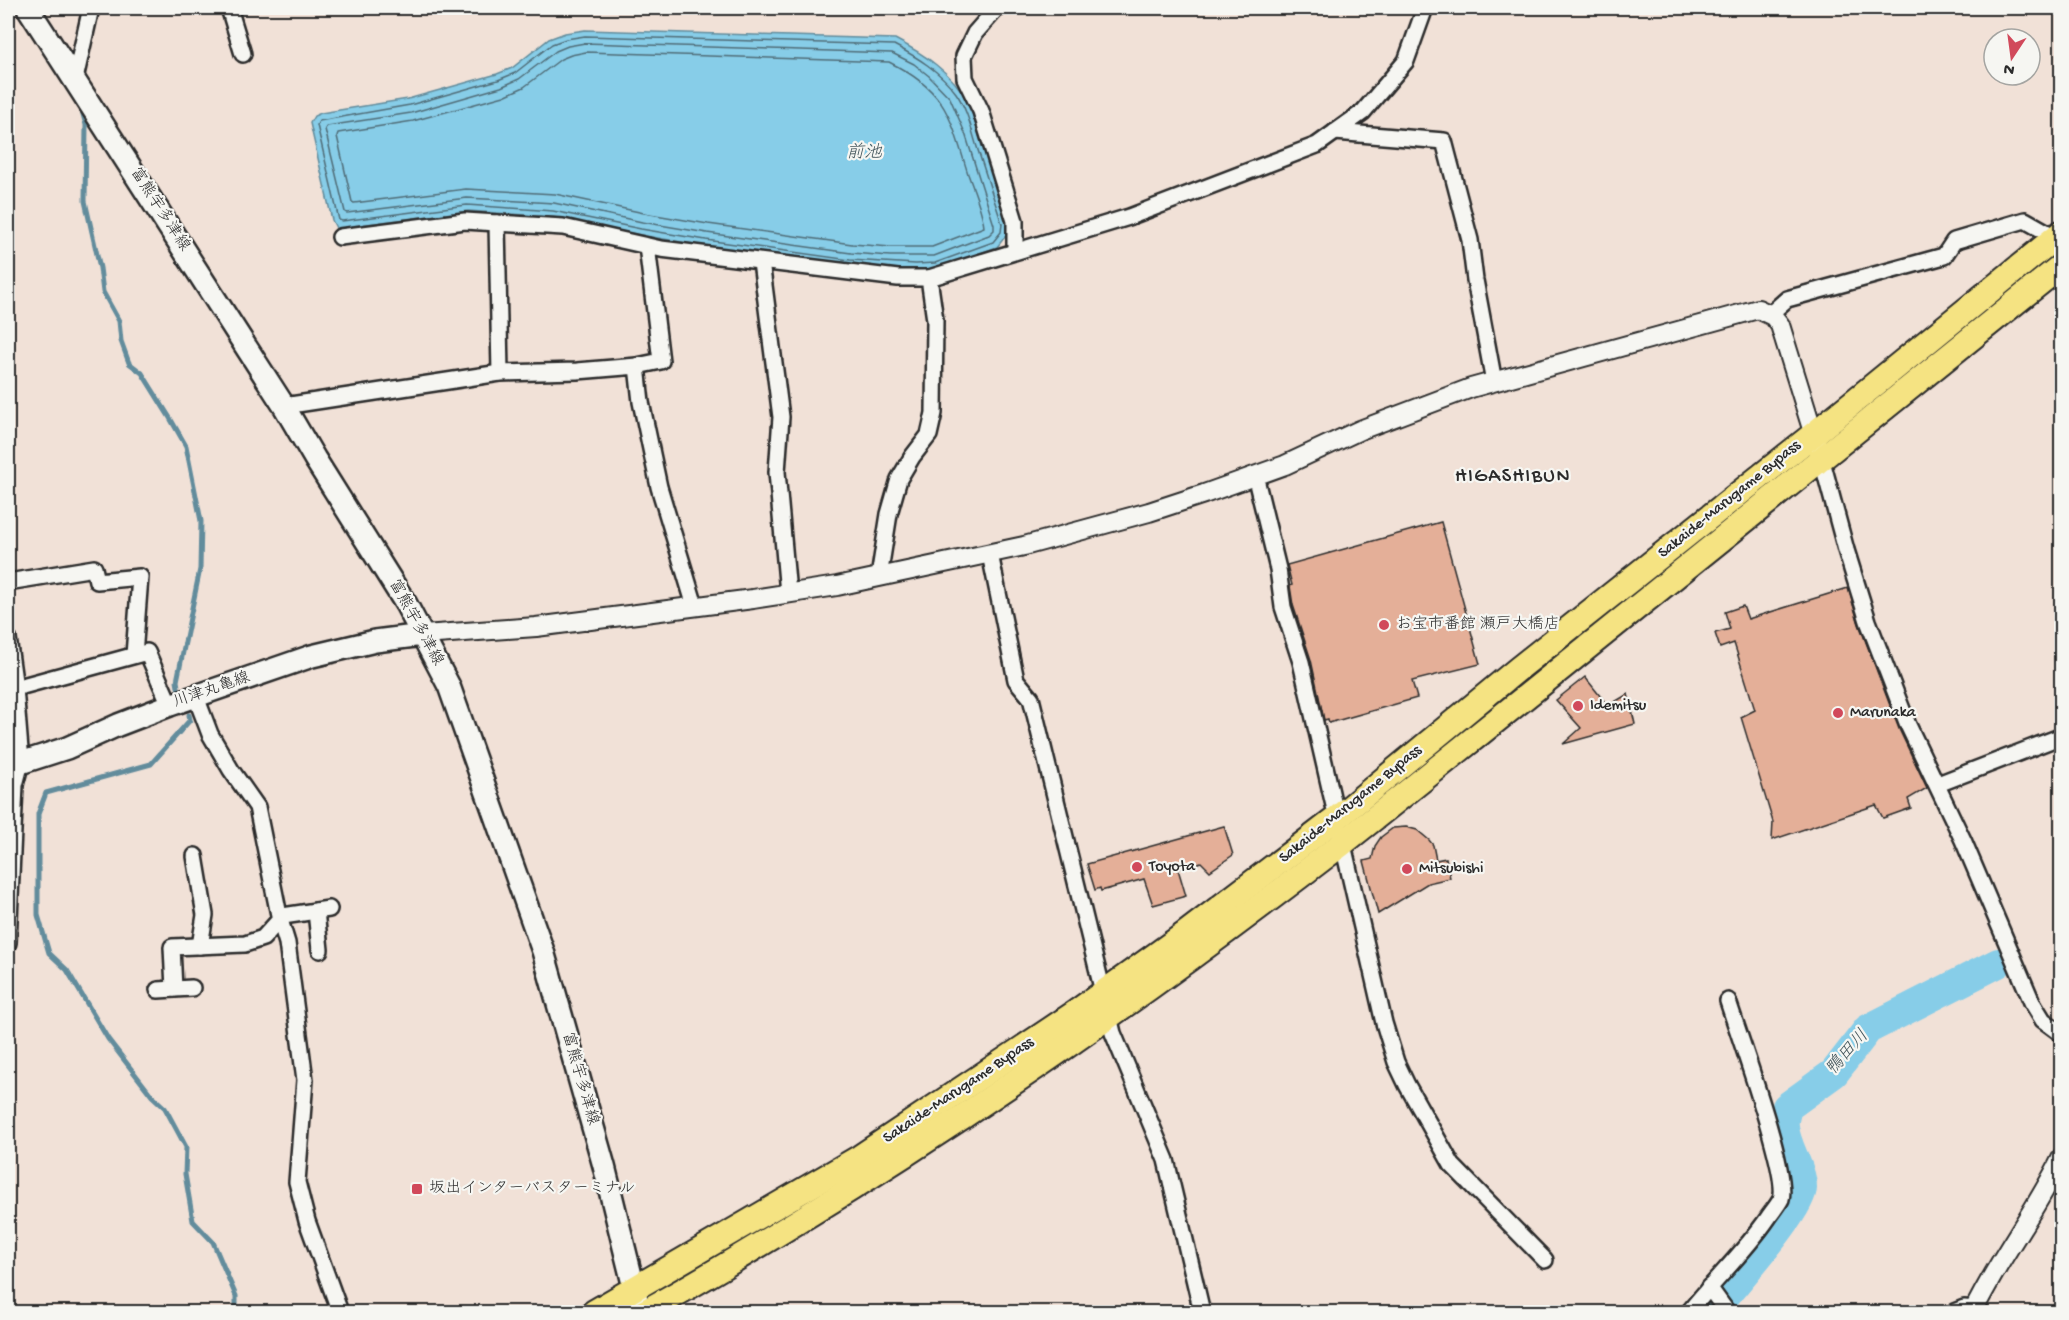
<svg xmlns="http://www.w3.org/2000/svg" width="2069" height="1320" viewBox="0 0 2069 1320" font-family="'Gochi Hand','Klee One',sans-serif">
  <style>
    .water { fill: #87cde8; stroke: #628c9c; stroke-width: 1.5 }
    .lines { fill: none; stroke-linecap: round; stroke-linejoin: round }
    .shore { stroke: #506c77; stroke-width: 1.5 }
    .stream { stroke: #628c9c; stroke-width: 5 }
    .river { stroke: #87cde8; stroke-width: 30 }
    .building { fill: #e4af98; stroke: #2b2b2b; stroke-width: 1.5 }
    .minor-casing { stroke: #2b2b2b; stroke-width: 20 }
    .tertiary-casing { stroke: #2b2b2b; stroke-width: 22 }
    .secondary-casing { stroke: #2b2b2b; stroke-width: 26 }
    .trunk-casing { stroke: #2b2b2b; stroke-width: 28 }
    .minor { stroke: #f6f6f2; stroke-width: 15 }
    .tertiary { stroke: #f6f6f2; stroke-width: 18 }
    .secondary { stroke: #f6f6f2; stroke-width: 21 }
    .trunk { stroke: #f5e382; stroke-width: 24 }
    .poi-dot { fill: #d1495b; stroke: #f6f6f2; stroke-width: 2 }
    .labels { text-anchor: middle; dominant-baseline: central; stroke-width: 4.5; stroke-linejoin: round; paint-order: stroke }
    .street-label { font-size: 16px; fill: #2b2b2b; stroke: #f6f6f2 }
    .poi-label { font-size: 16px; fill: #2b2b2b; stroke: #f6f6f2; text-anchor: start }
    .water-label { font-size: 18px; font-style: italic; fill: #42545a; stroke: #f6f6f2 }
    .quarter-label { font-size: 20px; letter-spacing: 1.5px; fill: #2b2b2b; stroke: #f6f6f2 }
  </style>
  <rect width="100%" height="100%" fill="#f1e1d7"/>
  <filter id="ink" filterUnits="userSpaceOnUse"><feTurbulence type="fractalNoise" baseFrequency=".0167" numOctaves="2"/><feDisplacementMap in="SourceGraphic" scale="12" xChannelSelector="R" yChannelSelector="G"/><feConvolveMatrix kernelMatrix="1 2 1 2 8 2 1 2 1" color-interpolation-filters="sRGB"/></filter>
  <g filter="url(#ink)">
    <path class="water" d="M585 30 895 39C924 54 951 72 968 101L1008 224V233L997 247 936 269 916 270 849 266 705 246 640 235 553 217 468 211 336 228 332 220 310 123 314 116 321 113 408 99 497 74 512 68 549 39 565 33Z"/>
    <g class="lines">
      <g class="shore">
        <path d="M585 36 894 45C917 57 940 71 956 93 966 107 971 127 976 144 985 171 993 197 1002 224L1001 232 993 242 935 263 916 264 850 260 706 240 641 229 553 211 467 205 342 221 339 220 317 125 319 121 410 105 498 80 515 73 552 44 566 39Z"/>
        <polygon points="585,43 892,53 914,64 929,76 950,98 965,133 994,225 994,230 989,235 934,256 890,256 851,253 707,233 642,222 554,203 467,198 347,213 345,212 325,129 327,126 411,113 501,87 519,79 556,51 568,46"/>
        <path d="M586 52 889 62C947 91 950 116 968 174 974 191 982 209 984 227L932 247H891L852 244 708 224 644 213 555 194 466 189 354 203 352 202 337 136 338 133 413 121 504 96 524 87 561 59 571 55Z"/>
      </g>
      <g class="stream">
        <polyline points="81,107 86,125 85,201 100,268 103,292 119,321 121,341 129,363 142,373 170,418 186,446 201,521 200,569 177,681 178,687"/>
        <polyline points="189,715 190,720 151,764 46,793 38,814 38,915 49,953 67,970 108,1039 152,1096 165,1108 186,1147 185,1174 193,1221 213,1242 236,1296 236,1312"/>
      </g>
      <path class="river" d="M1712 1312C1728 1290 1802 1210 1802 1188 1802 1167 1785 1147 1784 1126 1783 1120 1786 1113 1787 1107L1834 1073 1868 1029 1998 963"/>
    </g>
    <g class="building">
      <polygon points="1441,522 1480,664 1412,681 1417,698 1329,723 1328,719 1324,720 1311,660 1293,605 1290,586 1292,585 1287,565"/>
      <polygon points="1848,588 1859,624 1899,729 1927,788 1908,799 1911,808 1883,818 1876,805 1772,840 1773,822 1741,717 1755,710 1734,643 1720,648 1715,633 1730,629 1725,612 1743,606 1748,619"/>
      <polygon points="1585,677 1608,706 1628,694 1635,724 1563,744 1581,728 1556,700"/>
      <polygon points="1224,826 1233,855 1210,871 1201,862 1178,869 1186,896 1153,905 1144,879 1101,891 1100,888 1095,890 1087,864"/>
      <polygon points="1406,827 1417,830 1429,840 1433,845 1436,860 1446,858 1450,878 1428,883 1378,914 1364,861 1372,859 1375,846 1381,837 1393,828"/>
    </g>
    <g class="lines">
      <defs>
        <g id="minor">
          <polyline points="229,8 243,54"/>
          <polyline points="997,8 975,33 964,56 965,78 981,111 1015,221 1015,251"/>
          <polyline points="75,79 91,8"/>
          <polyline points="1335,132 1444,141 1470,240 1475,280 1494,382"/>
          <polyline points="497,223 500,373"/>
          <polyline points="340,237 465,221 563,227 661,249 898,278 929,278"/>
          <polyline points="761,262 781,417 777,472 788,593"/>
          <polyline points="1770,314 1787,299 1944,256 1954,241 2025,220 2055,237"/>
          <polyline points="637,366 661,361 647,246"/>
          <polyline points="284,406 500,373 577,371 637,366 641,402 659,487 695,606"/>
          <polyline points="1822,461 1846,550 1868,621 1908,725 1963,840 2032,1002 2043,1020 2062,1034"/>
          <polyline points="1255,475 1278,569 1283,607 1301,662 1384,1023 1396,1062 1407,1085 1452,1165 1545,1260"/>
          <polyline points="990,554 1016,680 1031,698 1113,1033 1166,1160 1202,1312"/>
          <polyline points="879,577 889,514 899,479 912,457 929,435 934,413 935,320 929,278 1129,217 1317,145 1363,112 1406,61 1425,8"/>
          <polyline points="8,582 94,568 97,581 140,577 134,655"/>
          <polyline points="8,638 15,688 21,762 15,785 8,943"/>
          <polyline points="15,688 147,652 170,705"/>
          <polyline points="196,697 210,734 231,770 257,807 280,920 287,943 305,1080 297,1182 307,1221 340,1312"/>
          <polyline points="1938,784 2062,736"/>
          <polyline points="195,856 205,915 200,946"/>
          <polyline points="316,911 320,950"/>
          <polyline points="174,989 172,947 245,944 263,938 283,916 329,909"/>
          <polyline points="158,990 192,988"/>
          <polyline points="1709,1287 1727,1312"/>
          <path d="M1689 1312C1715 1279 1744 1253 1768 1218 1772 1212 1778 1205 1781 1199 1790 1175 1738 1033 1728 1001"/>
          <polyline points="1954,1312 1964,1308 1975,1309"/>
        </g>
        <g id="tertiary">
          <polyline points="423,635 536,627 753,599 837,586 1024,546 1149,512 1204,494 1285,465 1360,430 1471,388 1758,309 1773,316 1780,325 1822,461"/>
          <path d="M1973 1312C1999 1258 2036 1211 2062 1157"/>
        </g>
        <g id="secondary">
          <polyline points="28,8 284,406 315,459 406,604 449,686 543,951 604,1166 640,1312"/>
          <polyline points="8,767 67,748 118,725 170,705 312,656 375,641 423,635"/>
        </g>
        <g id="trunk">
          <polyline points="594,1312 860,1157 1072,1015 1185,934 1337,818 1518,669 1814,434 2062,232"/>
          <path d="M644 1312C696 1284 746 1253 797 1222 986 1107 1167 979 1343 843 1403 796 1463 747 1523 699 1703 555 1883 411 2062 265"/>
        </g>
      </defs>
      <use href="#minor" class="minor-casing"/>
      <use href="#tertiary" class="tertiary-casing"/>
      <use href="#secondary" class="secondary-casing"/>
      <use href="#trunk" class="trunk-casing"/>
      <use href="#minor" class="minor"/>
      <use href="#tertiary" class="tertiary"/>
      <use href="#secondary" class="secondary"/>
      <use href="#trunk" class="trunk"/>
    </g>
  </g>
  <g class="poi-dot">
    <circle cx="1384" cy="625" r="6"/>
    <circle cx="1578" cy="706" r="6"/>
    <circle cx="1838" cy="713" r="6"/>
    <circle cx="1137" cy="867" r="6"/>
    <circle cx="1407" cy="869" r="6"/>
    <rect x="411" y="1183" width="12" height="12" rx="3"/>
  </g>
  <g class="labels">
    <g class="street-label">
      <text transform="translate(159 210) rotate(57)">富熊宇多津線</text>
      <text transform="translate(1730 500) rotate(-39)">Sakaide-Marugame Bypass</text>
      <text transform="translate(415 623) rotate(61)">富熊宇多津線</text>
      <text transform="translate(212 691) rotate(-19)">川津丸亀線</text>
      <text transform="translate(1351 805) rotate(-39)">Sakaide-Marugame Bypass</text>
      <text transform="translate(579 1079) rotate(74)">富熊宇多津線</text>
      <text transform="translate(959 1091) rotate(-34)">Sakaide-Marugame Bypass</text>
    </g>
    <g class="poi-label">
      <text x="1396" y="625">お宝市番館 瀬戸大橋店</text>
      <text x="1590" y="706">Idemitsu</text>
      <text x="1850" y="713">Marunaka</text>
      <text x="1149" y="867">Toyota</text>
      <text x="1419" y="869">Mitsubishi</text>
      <text x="429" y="1189">坂出インターバスターミナル</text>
    </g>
    <g class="water-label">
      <text x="864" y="153">前池</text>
      <text transform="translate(1848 1053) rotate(-48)">鴨田川</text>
    </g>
    <g class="quarter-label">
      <text x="1513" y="477">HIGASHIBUN</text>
    </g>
  </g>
  <rect width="2069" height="1320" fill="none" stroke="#f6f6f2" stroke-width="30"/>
  <rect x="15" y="15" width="2039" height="1290" fill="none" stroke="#2b2b2b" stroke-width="2" filter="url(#ink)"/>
  <g transform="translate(2012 57) rotate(193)"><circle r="28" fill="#f6f6f2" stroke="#a5a5a2" stroke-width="1.5"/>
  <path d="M0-4.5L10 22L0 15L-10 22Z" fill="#d1495b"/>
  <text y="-9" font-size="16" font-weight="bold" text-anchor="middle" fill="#2b2b2b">N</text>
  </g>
</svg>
